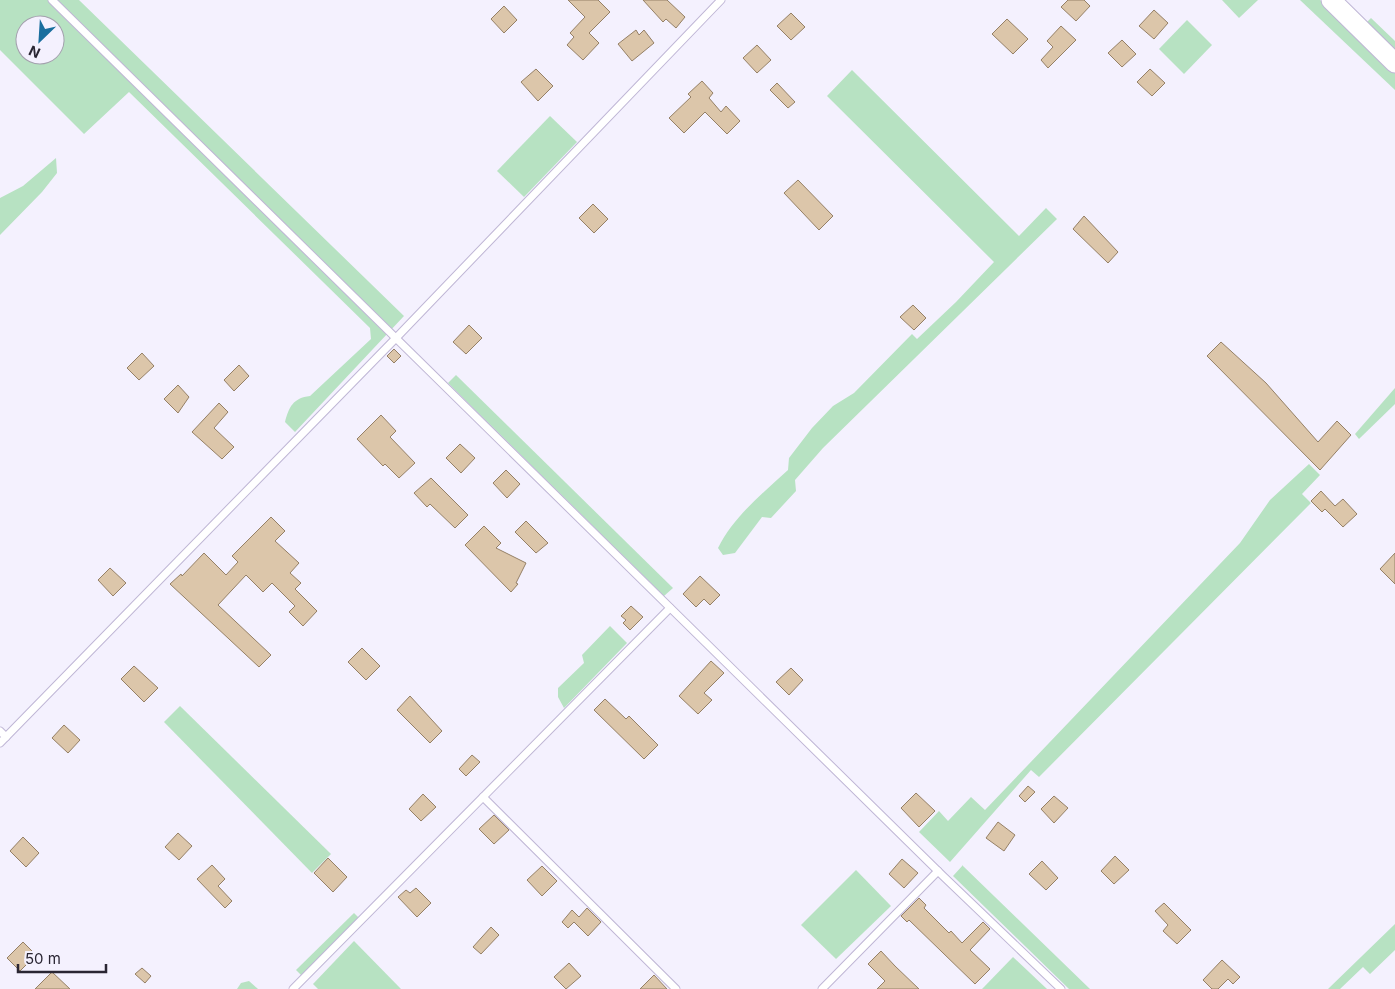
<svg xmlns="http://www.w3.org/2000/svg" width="1395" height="989" viewBox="0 0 1395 989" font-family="Inter,sans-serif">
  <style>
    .green { fill: #b7e2c2; fill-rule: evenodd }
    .building { fill: #dcc6aa; stroke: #958066 }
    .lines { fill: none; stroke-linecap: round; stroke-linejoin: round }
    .service-casing { stroke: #bfb6d5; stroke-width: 9 }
    .secondary-casing { stroke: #bfb6d5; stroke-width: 21 }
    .service { stroke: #fff; stroke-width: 7 }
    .secondary { stroke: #fff; stroke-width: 19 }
  </style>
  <rect width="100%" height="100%" fill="#f4f1fe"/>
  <g class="green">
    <path d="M0 0H79L404 316 295 432 285 422C289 407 293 398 310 396L371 339 370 328 129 92 84 134 0 50ZM25 25H55V55H25Z"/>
    <polygon points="1222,0 1258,0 1239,18"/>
    <polygon points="1300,0 1320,0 1395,71 1395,90"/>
    <polygon points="1371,18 1395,41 1395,55 1364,25"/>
    <polygon points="1187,20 1212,45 1184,74 1159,49"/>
    <path d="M852 70 1019 236 1046 208 1057 219 823 448 795 480 796 491 771 518 762 517 735 553 723 555 718 548C734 516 762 494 788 470L789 458 812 428 833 406 854 393 912 334 917 339 956 302 994 262 827 96Z"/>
    <polygon points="550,116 577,142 524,197 497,171"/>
    <polygon points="56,158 57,173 42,192 0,235 0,198 23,186"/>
    <polygon points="456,375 673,588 664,596 448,383"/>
    <polygon points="1395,388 1395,404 1359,439 1355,434"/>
    <polygon points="1309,464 1320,475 1302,494 1311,503 1039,777 1031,770 950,862 919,832 939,811 948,821 971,797 985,810 1240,543 1270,500"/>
    <polygon points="610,626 627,643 564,708 558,697 558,688 584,663 582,655"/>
    <polygon points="180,706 331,854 312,873 164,722"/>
    <polygon points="963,865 963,866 1090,989 1069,989 953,876"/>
    <polygon points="856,870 891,906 836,959 801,925"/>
    <polygon points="354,913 359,918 301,975 296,970"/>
    <polygon points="1395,924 1395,950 1370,974 1363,967 1340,989 1328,989"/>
    <polygon points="354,941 401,989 318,989 313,984"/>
    <polygon points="1013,957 1047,989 982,989"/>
    <polygon points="249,981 258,989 237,989 241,983"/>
  </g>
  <g class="building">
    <polygon points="568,0 598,0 610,12 589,33 599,43 583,60 567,45 574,37 570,33 585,17"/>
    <polygon points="643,0 667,0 685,17 676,28 666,19 663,22"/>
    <polygon points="1068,0 1084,0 1090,6 1076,21 1061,7"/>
    <polygon points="504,6 517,20 504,33 491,19"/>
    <polygon points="1154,10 1168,23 1154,39 1139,26"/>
    <polygon points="791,13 805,27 791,40 777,26"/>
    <polygon points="1007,19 1028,39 1013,54 992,34"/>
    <polygon points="1061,26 1076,40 1048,68 1041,60 1053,47 1047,41"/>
    <polygon points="636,30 639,35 644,30 654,43 632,61 618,44"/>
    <polygon points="1122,40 1136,54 1122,67 1108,53"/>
    <polygon points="757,45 771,60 757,73 743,58"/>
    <polygon points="536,69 553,86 538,101 521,82"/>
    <polygon points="1150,69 1165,83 1152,96 1137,82"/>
    <polygon points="702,81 713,93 709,98 721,112 726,106 740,121 727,134 705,112 684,133 669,118 691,97 688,94"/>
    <polygon points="777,83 795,102 788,108 770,90"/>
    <polygon points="798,180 833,216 819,230 784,193"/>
    <polygon points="593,204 608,219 594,233 579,218"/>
    <polygon points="1084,216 1118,252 1108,263 1073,229"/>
    <polygon points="913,305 926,318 914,330 900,317"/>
    <polygon points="469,325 482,338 466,354 453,342"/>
    <polygon points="1221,342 1266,383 1318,442 1337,421 1351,435 1320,470 1207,356"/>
    <polygon points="394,349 401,356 394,363 387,356"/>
    <polygon points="142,353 154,366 139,380 127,368"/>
    <polygon points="239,365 249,376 234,391 224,380"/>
    <polygon points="178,385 189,397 178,413 164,399"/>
    <polygon points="219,403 228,412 214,428 234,447 222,459 192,432"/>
    <polygon points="381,415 396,431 390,437 415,463 399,478 385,464 383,466 357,439"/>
    <polygon points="460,444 475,458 461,473 446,458"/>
    <polygon points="506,470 520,484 507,498 493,483"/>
    <polygon points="431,478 468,515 455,528 430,504 427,507 414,493"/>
    <polygon points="1321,491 1335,506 1343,499 1357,514 1343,527 1325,509 1322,512 1311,501"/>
    <polygon points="271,517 285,531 275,541 299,563 290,573 301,583 295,589 317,611 303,626 289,612 295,606 272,583 263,592 246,575 218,605 271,655 259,667 170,584 181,574 182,576 204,553 226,575 238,562 232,556"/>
    <polygon points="526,521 548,543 536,553 515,532"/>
    <polygon points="484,526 501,543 496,548 526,563 516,583 518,584 511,592 465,545"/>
    <polygon points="1395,553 1395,584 1380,569"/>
    <polygon points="110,568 126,583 113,596 98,580"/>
    <polygon points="700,576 720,595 710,605 704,599 696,607 683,594"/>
    <polygon points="631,606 643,617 630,630 623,623 626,620 621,616"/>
    <polygon points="362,648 380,666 366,680 348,662"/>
    <polygon points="711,661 724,673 704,693 712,700 698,714 679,696"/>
    <polygon points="134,666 158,688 144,702 121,679"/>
    <polygon points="791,668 803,680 789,695 776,682"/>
    <polygon points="410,696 442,731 430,743 397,710"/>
    <polygon points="605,699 626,719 629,716 658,745 644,759 594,710"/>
    <polygon points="64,725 80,740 68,753 52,738"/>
    <polygon points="472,755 480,762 466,776 459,769"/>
    <polygon points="1028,786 1035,792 1025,802 1019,796"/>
    <polygon points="916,793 935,811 919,827 901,808"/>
    <polygon points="423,794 436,807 421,821 409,809"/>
    <polygon points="1054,796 1068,808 1054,823 1041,809"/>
    <polygon points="494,815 509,830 494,844 479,829"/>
    <polygon points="998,822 1015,835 1004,851 986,838"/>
    <polygon points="178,833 192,846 179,860 165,847"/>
    <polygon points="23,837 39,853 26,867 10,851"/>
    <polygon points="1115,856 1129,870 1114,884 1101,871"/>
    <polygon points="328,858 347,877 333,892 314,873"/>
    <polygon points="902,859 918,873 904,888 889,874"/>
    <polygon points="1042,861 1058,878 1046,890 1029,874"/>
    <polygon points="212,865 225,879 218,886 232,901 225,908 197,879"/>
    <polygon points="542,866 557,881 542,896 527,880"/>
    <polygon points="416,888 431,903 417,917 398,897 406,890 410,893"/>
    <polygon points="919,898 926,905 924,908 949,933 951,931 962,943 983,922 990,929 970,950 990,969 975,984 909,920 907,922 901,916"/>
    <polygon points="1164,903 1191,930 1177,944 1163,931 1168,925 1155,911"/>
    <polygon points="587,908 601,922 588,936 574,922 568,928 562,922 572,910 579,917"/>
    <polygon points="491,927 499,935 481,954 473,947"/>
    <polygon points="23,942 36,955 20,971 7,958"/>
    <polygon points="881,951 895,966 919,989 877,989 885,981 868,964"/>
    <polygon points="1222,960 1240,977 1233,984 1228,979 1218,989 1212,989 1203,980"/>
    <polygon points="569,963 581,976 566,989 554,977"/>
    <polygon points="142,968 151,976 145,983 135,974"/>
    <polygon points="52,972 70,989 35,989"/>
    <polygon points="654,975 667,989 640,989"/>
  </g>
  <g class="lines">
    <defs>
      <g id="service">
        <polyline points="52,0 943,876 1061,989"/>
        <polyline points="0,731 6,737"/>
        <polyline points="0,743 396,338 721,0"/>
        <polyline points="483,797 676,989"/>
        <polyline points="293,989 670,608"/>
        <polyline points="822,989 938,871"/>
      </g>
      <polyline id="secondary" points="1331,0 1395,63"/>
    </defs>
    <use href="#service" class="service-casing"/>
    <use href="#secondary" class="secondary-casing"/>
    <use href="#service" class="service"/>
    <use href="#secondary" class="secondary"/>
  </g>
  <g transform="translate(40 40) rotate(205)"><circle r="24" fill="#f4f1fe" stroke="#a3a0ad"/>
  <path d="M0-4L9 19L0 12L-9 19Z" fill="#196e9e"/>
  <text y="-8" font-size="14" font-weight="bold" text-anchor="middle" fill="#2a2633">N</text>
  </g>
  <path d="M18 964v8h88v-8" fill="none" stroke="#2a2633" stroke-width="2.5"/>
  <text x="25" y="964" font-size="15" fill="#2a2633" stroke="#f4f1fe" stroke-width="4" paint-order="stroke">50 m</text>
</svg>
